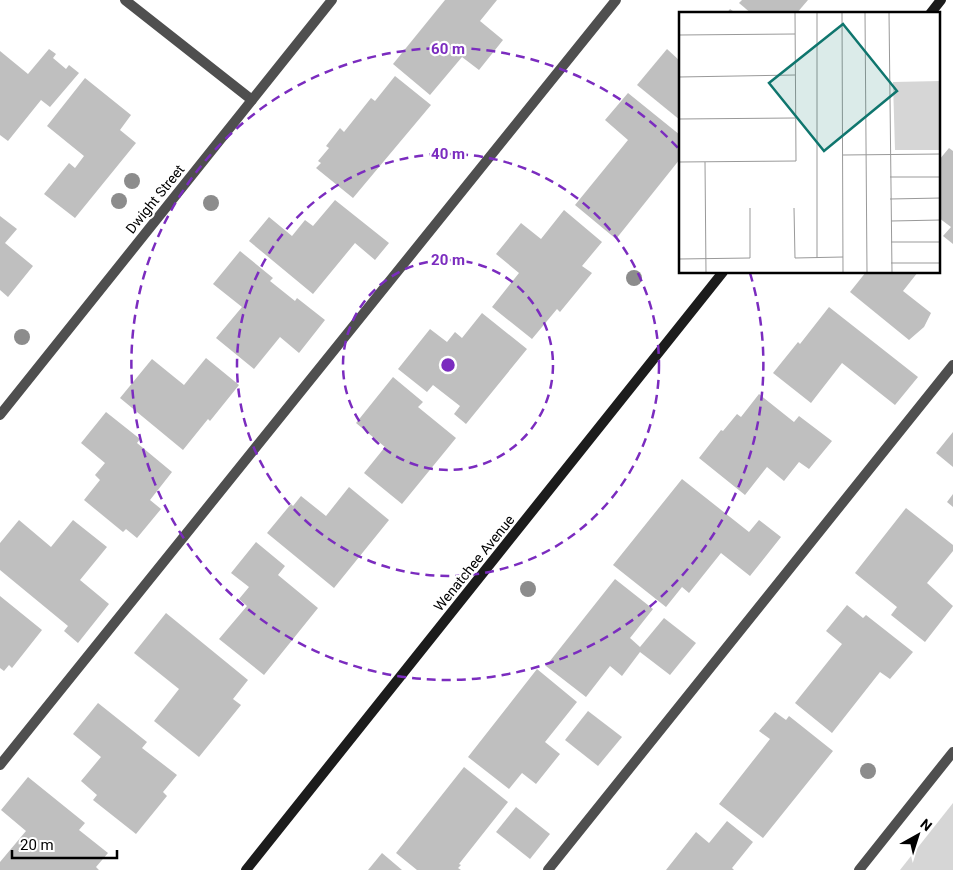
<svg xmlns="http://www.w3.org/2000/svg" width="953" height="870" viewBox="0 0 953 870" font-family="Roboto,sans-serif">
  <style>
    .green { fill: #d6d6d6 }
    .building { fill: #bfbfbf }
    .lines { fill: none; stroke-linecap: round; stroke-linejoin: round }
    .lane { stroke: #4f4f4f; stroke-width: 10 }
    .street { stroke: #4f4f4f; stroke-width: 10 }
    .secondary { stroke: #1c1c1c; stroke-width: 10 }
    .tree { fill: #8c8c8c }
    .ring { fill: none; stroke: #7b2cbf; stroke-width: 2.5; stroke-dasharray: 9 6 }
    .labels { text-anchor: middle; dominant-baseline: central; stroke-width: 4.5; stroke-linejoin: round; paint-order: stroke }
    .street-label { font-size: 14px; fill: #000; stroke: #fff }
    .inset-road { fill: none; stroke: #999; stroke-width: 1 }
    .view { fill: #0f766e; fill-opacity: 0.15; stroke: #0f766e; stroke-width: 2.5 }
    .inset-edge { fill: none; stroke: #000; stroke-width: 2.5 }
    .centre { fill: #7b2cbf; stroke: #fff; stroke-width: 2.5 }
    .ring-label { font-size: 15px; text-anchor: middle; font-weight: bold; fill: #7b2cbf; stroke: #fff; stroke-width: 4.5; stroke-linejoin: round; paint-order: stroke }
  </style>
  <rect width="100%" height="100%" fill="#fff"/>
  <polygon class="green" points="953,803 953,870 900,870"/>
  <g class="building">
    <polygon points="445,0 497,0 480,21 503,40 479,70 462,57 430,95 393,64"/>
    <polygon points="742,0 808,0 796,14 752,14 739,3"/>
    <polygon points="730,9 737,14 726,14"/>
    <polygon points="49,49 56,54 53,58 66,69 69,65 79,73 50,107 41,100 8,141 0,135 0,51 28,74"/>
    <polygon points="667,49 680,61 680,120 637,85"/>
    <polygon points="395,76 431,105 353,198 316,168 321,163 318,161 329,148 326,146 340,128 344,132 371,98 375,101"/>
    <polygon points="85,78 131,115 120,130 136,143 75,218 44,194 69,163 75,168 84,156 47,126"/>
    <polygon points="628,93 680,135 680,159 616,239 575,205 628,140 605,120"/>
    <polygon points="949,148 953,151 953,244 943,236 951,227 939,218 939,160"/>
    <polygon points="335,200 389,243 375,260 355,243 313,294 249,241 269,217 292,236 305,220 313,226"/>
    <polygon points="564,210 602,242 582,266 592,273 560,312 557,309 532,339 492,307 519,273 496,254 521,223 541,239"/>
    <polygon points="0,216 17,229 5,243 33,266 8,297 0,290"/>
    <polygon points="240,251 273,278 270,281 295,301 297,298 325,320 299,353 280,337 254,369 216,338 242,307 213,284"/>
    <polygon points="866,272 918,272 903,291 931,313 924,327 909,340 850,292"/>
    <polygon points="829,307 918,377 895,405 842,363 811,403 773,373 798,342 800,344"/>
    <polygon points="482,313 527,349 466,424 454,414 460,406 433,385 427,392 398,369 430,329 447,342 455,332 462,338"/>
    <polygon points="206,358 239,385 210,421 208,419 183,450 120,398 152,359 184,385"/>
    <polygon points="393,377 423,402 418,407 456,438 402,504 364,473 385,447 356,423"/>
    <polygon points="759,394 794,422 799,416 832,441 809,469 799,462 784,481 767,467 745,495 699,458 721,430 723,431 737,414 741,417"/>
    <polygon points="106,412 140,439 137,443 172,472 150,500 161,509 137,538 126,529 123,532 84,500 100,480 95,475 105,463 81,443"/>
    <polygon points="953,432 953,467 936,453"/>
    <polygon points="682,479 749,532 759,520 781,537 750,576 721,553 689,593 682,587 666,607 613,565"/>
    <polygon points="349,487 389,520 334,588 267,533 291,504 293,506 301,496 326,516"/>
    <polygon points="953,494 953,507 947,502"/>
    <polygon points="906,508 953,545 953,551 927,583 953,606 925,642 891,615 897,607 855,573"/>
    <polygon points="19,520 51,547 73,520 107,547 80,580 109,604 78,643 64,631 68,626 0,570 0,543"/>
    <polygon points="256,542 285,566 278,575 318,608 264,675 219,639 247,606 239,599 249,587 231,573"/>
    <polygon points="615,579 653,609 630,638 640,647 664,618 696,643 670,675 640,652 622,676 610,666 586,697 546,666"/>
    <polygon points="0,596 42,630 12,668 9,665 4,671 0,668"/>
    <polygon points="847,605 863,618 866,615 913,652 890,679 880,672 832,733 795,703 842,644 826,631"/>
    <polygon points="166,613 248,680 233,699 241,705 199,757 154,721 179,689 134,653"/>
    <polygon points="537,669 577,702 545,742 560,754 536,784 522,773 509,789 468,757"/>
    <polygon points="98,703 147,742 142,748 177,775 163,792 167,796 136,834 93,800 97,795 81,781 101,757 73,734"/>
    <polygon points="588,711 622,737 598,766 565,740"/>
    <polygon points="775,712 786,720 789,716 833,751 763,838 719,804 770,739 759,731"/>
    <polygon points="464,767 508,802 459,864 461,865 458,868 461,870 417,870 396,853"/>
    <polygon points="28,777 85,823 79,830 108,853 96,867 99,870 0,870 0,862 26,831 1,810"/>
    <polygon points="516,807 550,834 530,859 496,832"/>
    <polygon points="727,821 753,842 732,868 734,870 666,870 696,832 709,843"/>
    <polygon points="382,853 402,870 368,870"/>
  </g>
  <g class="lines">
    <g class="lane">
      <polyline points="0,765 616,0"/>
      <polyline points="548,870 953,365"/>
    </g>
    <g class="street">
      <polyline points="125,0 252,100"/>
      <polyline points="0,415 332,0"/>
      <polyline points="859,870 953,752"/>
    </g>
    <g class="secondary">
      <polyline points="930,14 941,0"/>
      <polyline points="246,870 723,272"/>
    </g>
  </g>
  <g class="tree">
    <circle cx="132" cy="181" r="8"/>
    <circle cx="119" cy="201" r="8"/>
    <circle cx="211" cy="203" r="8"/>
    <circle cx="634" cy="278" r="8"/>
    <circle cx="22" cy="337" r="8"/>
    <circle cx="528" cy="589" r="8"/>
    <circle cx="868" cy="771" r="8"/>
  </g>
  <g class="ring">
    <circle cx="448" cy="365" r="105"/>
    <circle cx="448" cy="365" r="211"/>
    <path d="M750 273A316 316 0 1 1 679 149"/>
  </g>
  <g class="labels">
    <g class="street-label">
      <text transform="translate(155 199) rotate(-51)">Dwight Street</text>
      <text transform="translate(474 563) rotate(-51)">Wenatchee Avenue</text>
    </g>
  </g>
  <g transform="translate(679 12)">
    <rect width="261" height="261" fill="#fff"/>
    <path d="M262 69 261 138H216L214 70Z" fill="#d6d6d6"/>
    <path class="inset-road" d="M138 0V246M163 0 164 261M186 0 188 261M210 0 213 261M0 23 116 22M0 65 116 63M0 107 116 106M164 143 262 142M0 150 117 149 116 0M26 150 27 261M211 165H262M211 187 262 186M115 196 116 246 164 245M212 209 262 208M212 230H262M0 247 71 246V196M212 251H262"/>
    <path class="view" d="M164 12 218 79 145 139 90 71Z"/>
    <rect width="261" height="261" class="inset-edge"/>
  </g>
  <circle cx="448" cy="365" r="8" class="centre"/>
  <g class="ring-label">
    <text x="448" y="54">60 m</text>
    <text x="448" y="159">40 m</text>
    <text x="448" y="265">20 m</text>
  </g>
  <g transform="translate(918 835) rotate(39)" stroke="#ffffff" stroke-width="4" paint-order="stroke">
  <path d="M0-4L9 19L0 12L-9 19Z" fill="#000000"/>
  <text y="-8" font-size="14" font-weight="bold" text-anchor="middle" fill="#000000">N</text>
  </g>
  <path d="M12 850v8h105v-8" fill="none" stroke="#000000" stroke-width="2.5"/>
  <text x="20" y="850" font-size="15" fill="#000000" stroke="#ffffff" stroke-width="4" paint-order="stroke">20 m</text>
</svg>
